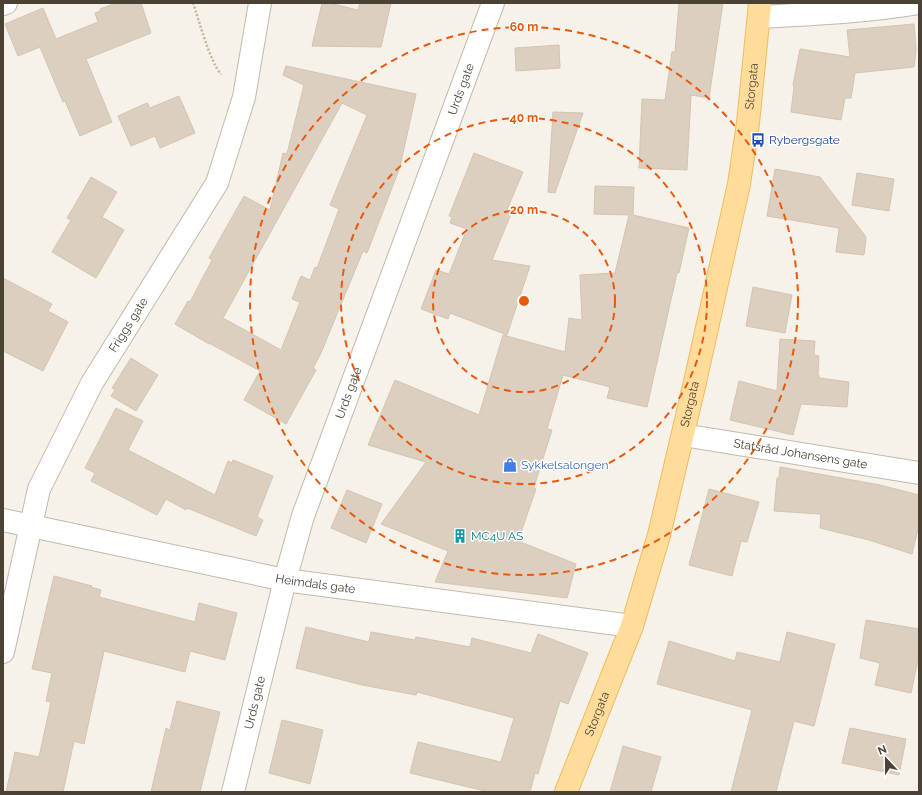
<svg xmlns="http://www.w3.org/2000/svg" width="922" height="795" viewBox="0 0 922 795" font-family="Raleway,sans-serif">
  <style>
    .building { fill: #dccfc0; stroke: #d4c4b0; fill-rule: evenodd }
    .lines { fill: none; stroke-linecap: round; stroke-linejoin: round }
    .minor-casing { stroke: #c3b9aa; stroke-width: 24 }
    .major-casing { stroke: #efbb5e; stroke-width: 24 }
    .path { stroke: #c6b49a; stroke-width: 2.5; stroke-dasharray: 2 2; stroke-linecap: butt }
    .minor { stroke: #fff; stroke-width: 22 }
    .major { stroke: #ffdc99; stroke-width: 22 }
    .ring { fill: none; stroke: #e8590c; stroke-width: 2; stroke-dasharray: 7 5 }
    .labels { text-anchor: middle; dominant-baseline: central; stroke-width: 3; stroke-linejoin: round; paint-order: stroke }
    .street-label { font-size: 12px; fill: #4b4236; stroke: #fff }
    .transit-label { font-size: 12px; fill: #164399; stroke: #fff; text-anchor: start }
    .shop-label { font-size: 12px; fill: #366cbe; stroke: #fff; text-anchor: start }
    .culture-label { font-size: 12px; fill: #0d838f; stroke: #fff; text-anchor: start }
    .centre { fill: #e8590c; stroke: #fff; stroke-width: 2 }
    .ring-label { font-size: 12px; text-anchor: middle; font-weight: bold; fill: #e8590c; stroke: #fff; stroke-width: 3; stroke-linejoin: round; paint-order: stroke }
  </style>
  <rect width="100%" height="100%" fill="#f6f1e9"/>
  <g class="building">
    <polygon points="116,3 141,3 151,33 86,59 112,122 80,136 65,101 63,102 40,47 18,56 5,24 43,8 56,39 98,22 95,13 101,11 100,9"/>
    <polygon points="322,3 329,3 358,10 360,3 391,3 381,47 312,46"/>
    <polygon points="679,3 723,3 709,98 691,95 687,170 639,168 642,99 665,100 672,52 675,52"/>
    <polygon points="914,24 916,50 914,67 855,73 851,98 845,98 841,120 791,112 794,87 793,85 800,49 850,57 847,30"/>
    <polygon points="559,45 560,68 516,71 515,48"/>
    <path d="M286 66 416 94 400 167 367 253 363 251 321 353 313 368 316 370 286 424 244 400 260 371 209 343V344L175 324 188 301 190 302 212 260 209 258 244 196 270 210 283 153 287 154 304 85 283 75ZM342 103 367 115 330 205 339 209 317 268 315 267 310 280 301 276 292 299 300 302 281 350 223 318Z"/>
    <polygon points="179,96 195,133 160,148 155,136 131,146 118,116 147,103 150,108"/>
    <polygon points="553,112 583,113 555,193 548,192"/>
    <polygon points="474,153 523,172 506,212 511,214 492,260 530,266 507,335 450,313 448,319 421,309 436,270 449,274 467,229 450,223 452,217 449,216"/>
    <polygon points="775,169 820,177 866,237 864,255 836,252 839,228 767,216"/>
    <polygon points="857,173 894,179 889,211 852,205"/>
    <polygon points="91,177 117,192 102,217 124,230 96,278 52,252 71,220 67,218"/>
    <polygon points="595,186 634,187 633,215 689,228 679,273 677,273 647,407 607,398 610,387 563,375 547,429 552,430 534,487 536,489 518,541 576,564 567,598 435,582 448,551 381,524 426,462 368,445 395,380 479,415 503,335 565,352 569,318 582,320 580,275 615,273 629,215 594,214"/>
    <polygon points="3,278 52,304 48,311 68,322 43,371 3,351"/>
    <polygon points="753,287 792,295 785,333 746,326"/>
    <polygon points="780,339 815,341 814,355 819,356 818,375 819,375 819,378 849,382 847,407 801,404 793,435 730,420 739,381 777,391"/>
    <polygon points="131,358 158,375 136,411 111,396 115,390 112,388"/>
    <polygon points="116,408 143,421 128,450 215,495 228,461 232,463 233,460 273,476 257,517 263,520 256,536 187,508 186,510 166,499 157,515 91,481 95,473 85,468"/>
    <polygon points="780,467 880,485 919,495 919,525 912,554 869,540 820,528 821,514 774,511 777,478 779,478"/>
    <polygon points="709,489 759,502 747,542 741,541 732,576 689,565"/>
    <polygon points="347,490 382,504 366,543 331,528"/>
    <polygon points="54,576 92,586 91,587 101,590 99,597 195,622 199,603 237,613 225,660 190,651 185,672 104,651 84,744 74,741 63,792 6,792 15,752 39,757 51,702 46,701 52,673 32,669"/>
    <polygon points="866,620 919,629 919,655 911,693 875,685 880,663 860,658"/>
    <polygon points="306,627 369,642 371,632 415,640 416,637 470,647 472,638 531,653 538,634 588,653 568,704 560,701 538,774 535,773 530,792 489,792 410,773 418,742 501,762 514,718 417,692 416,695 362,685 296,668"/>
    <polygon points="787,632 835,644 814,726 794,721 776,792 731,792 752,710 657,684 669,641 735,661 737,652 780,662"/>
    <polygon points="177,701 220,712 200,792 151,792 166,728 170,730"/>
    <polygon points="282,720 323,730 310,784 269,773"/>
    <polygon points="850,728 906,739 899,775 842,763"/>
    <polygon points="623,746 661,757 651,792 610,792"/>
  </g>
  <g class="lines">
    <defs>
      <g id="minor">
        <polyline points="3,4 6,3"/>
        <path d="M759 17C813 14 866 12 919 3"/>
        <path id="s1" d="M683 435 919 473"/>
        <path id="s2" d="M3 520 285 580 632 626"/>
        <path id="s3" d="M3 652 39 489 92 383 217 183 244 97 260 3"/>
        <path id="s4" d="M233 792 285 580 303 516 493 3"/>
      </g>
      <g id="major">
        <path id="s5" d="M566 792 632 626 659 535 695 382 739 184 748 123 760 3"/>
      </g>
    </defs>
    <use href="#minor" class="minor-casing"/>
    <use href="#major" class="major-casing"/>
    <path class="path" d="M193 3C199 20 210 62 221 74"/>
    <use href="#minor" class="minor"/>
    <use href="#major" class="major"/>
  </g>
  <g class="ring">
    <circle cx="524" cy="301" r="91"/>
    <circle cx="524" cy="301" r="183"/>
    <circle cx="524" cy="301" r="274"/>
  </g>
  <defs>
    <symbol id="bus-bare" viewBox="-9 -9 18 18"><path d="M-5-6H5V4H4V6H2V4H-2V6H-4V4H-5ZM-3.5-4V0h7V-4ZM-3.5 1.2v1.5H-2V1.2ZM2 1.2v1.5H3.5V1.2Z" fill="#1a4fb4" stroke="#fff" stroke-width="2.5" paint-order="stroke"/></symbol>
    <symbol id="shop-bare" viewBox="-9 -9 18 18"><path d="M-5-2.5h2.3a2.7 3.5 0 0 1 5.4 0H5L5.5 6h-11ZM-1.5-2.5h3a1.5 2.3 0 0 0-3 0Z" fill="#3f7fe0" stroke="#fff" stroke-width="2.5" paint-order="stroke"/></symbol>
    <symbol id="building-bare" viewBox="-9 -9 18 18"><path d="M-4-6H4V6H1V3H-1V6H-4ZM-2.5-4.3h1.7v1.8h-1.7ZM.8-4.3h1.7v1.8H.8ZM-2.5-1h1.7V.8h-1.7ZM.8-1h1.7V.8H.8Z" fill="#0f9aa8" stroke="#fff" stroke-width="2.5" paint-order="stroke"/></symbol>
  </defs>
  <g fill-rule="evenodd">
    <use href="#bus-bare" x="748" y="130" width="20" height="20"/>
    <use href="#shop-bare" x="500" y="455" width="20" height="20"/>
    <use href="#building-bare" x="450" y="526" width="20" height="20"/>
  </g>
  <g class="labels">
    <g class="street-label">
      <text stroke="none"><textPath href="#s5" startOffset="732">Storgata</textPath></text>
      <text stroke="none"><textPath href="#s4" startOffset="740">Urds gate</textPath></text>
      <text stroke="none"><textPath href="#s3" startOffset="354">Friggs gate</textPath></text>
      <text stroke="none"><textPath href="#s4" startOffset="416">Urds gate</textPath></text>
      <text stroke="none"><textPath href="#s5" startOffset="408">Storgata</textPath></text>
      <text stroke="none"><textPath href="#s1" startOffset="119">Statsråd Johansens gate</textPath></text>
      <text stroke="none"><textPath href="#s2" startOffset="319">Heimdals gate</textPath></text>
      <text stroke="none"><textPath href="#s4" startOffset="92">Urds gate</textPath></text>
      <text stroke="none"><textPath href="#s5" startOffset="84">Storgata</textPath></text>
    </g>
    <g class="transit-label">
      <text x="769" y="140">Rybergsgate</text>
    </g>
    <g class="shop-label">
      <text x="521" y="465">Sykkelsalongen</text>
    </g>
    <g class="culture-label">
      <text x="471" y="536">MC4U AS</text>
    </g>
  </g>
  <circle cx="524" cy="301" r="6" class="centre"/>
  <g class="ring-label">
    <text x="524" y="31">60 m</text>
    <text x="524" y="122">40 m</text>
    <text x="524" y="214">20 m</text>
  </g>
  <rect width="922" height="795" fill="none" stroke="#4b4236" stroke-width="8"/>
  <g transform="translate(886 759) rotate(338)" stroke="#ffffff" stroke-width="3" paint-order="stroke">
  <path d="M0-3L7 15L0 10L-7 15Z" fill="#4b4236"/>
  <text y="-6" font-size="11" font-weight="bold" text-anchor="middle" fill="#4b4236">N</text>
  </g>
</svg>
